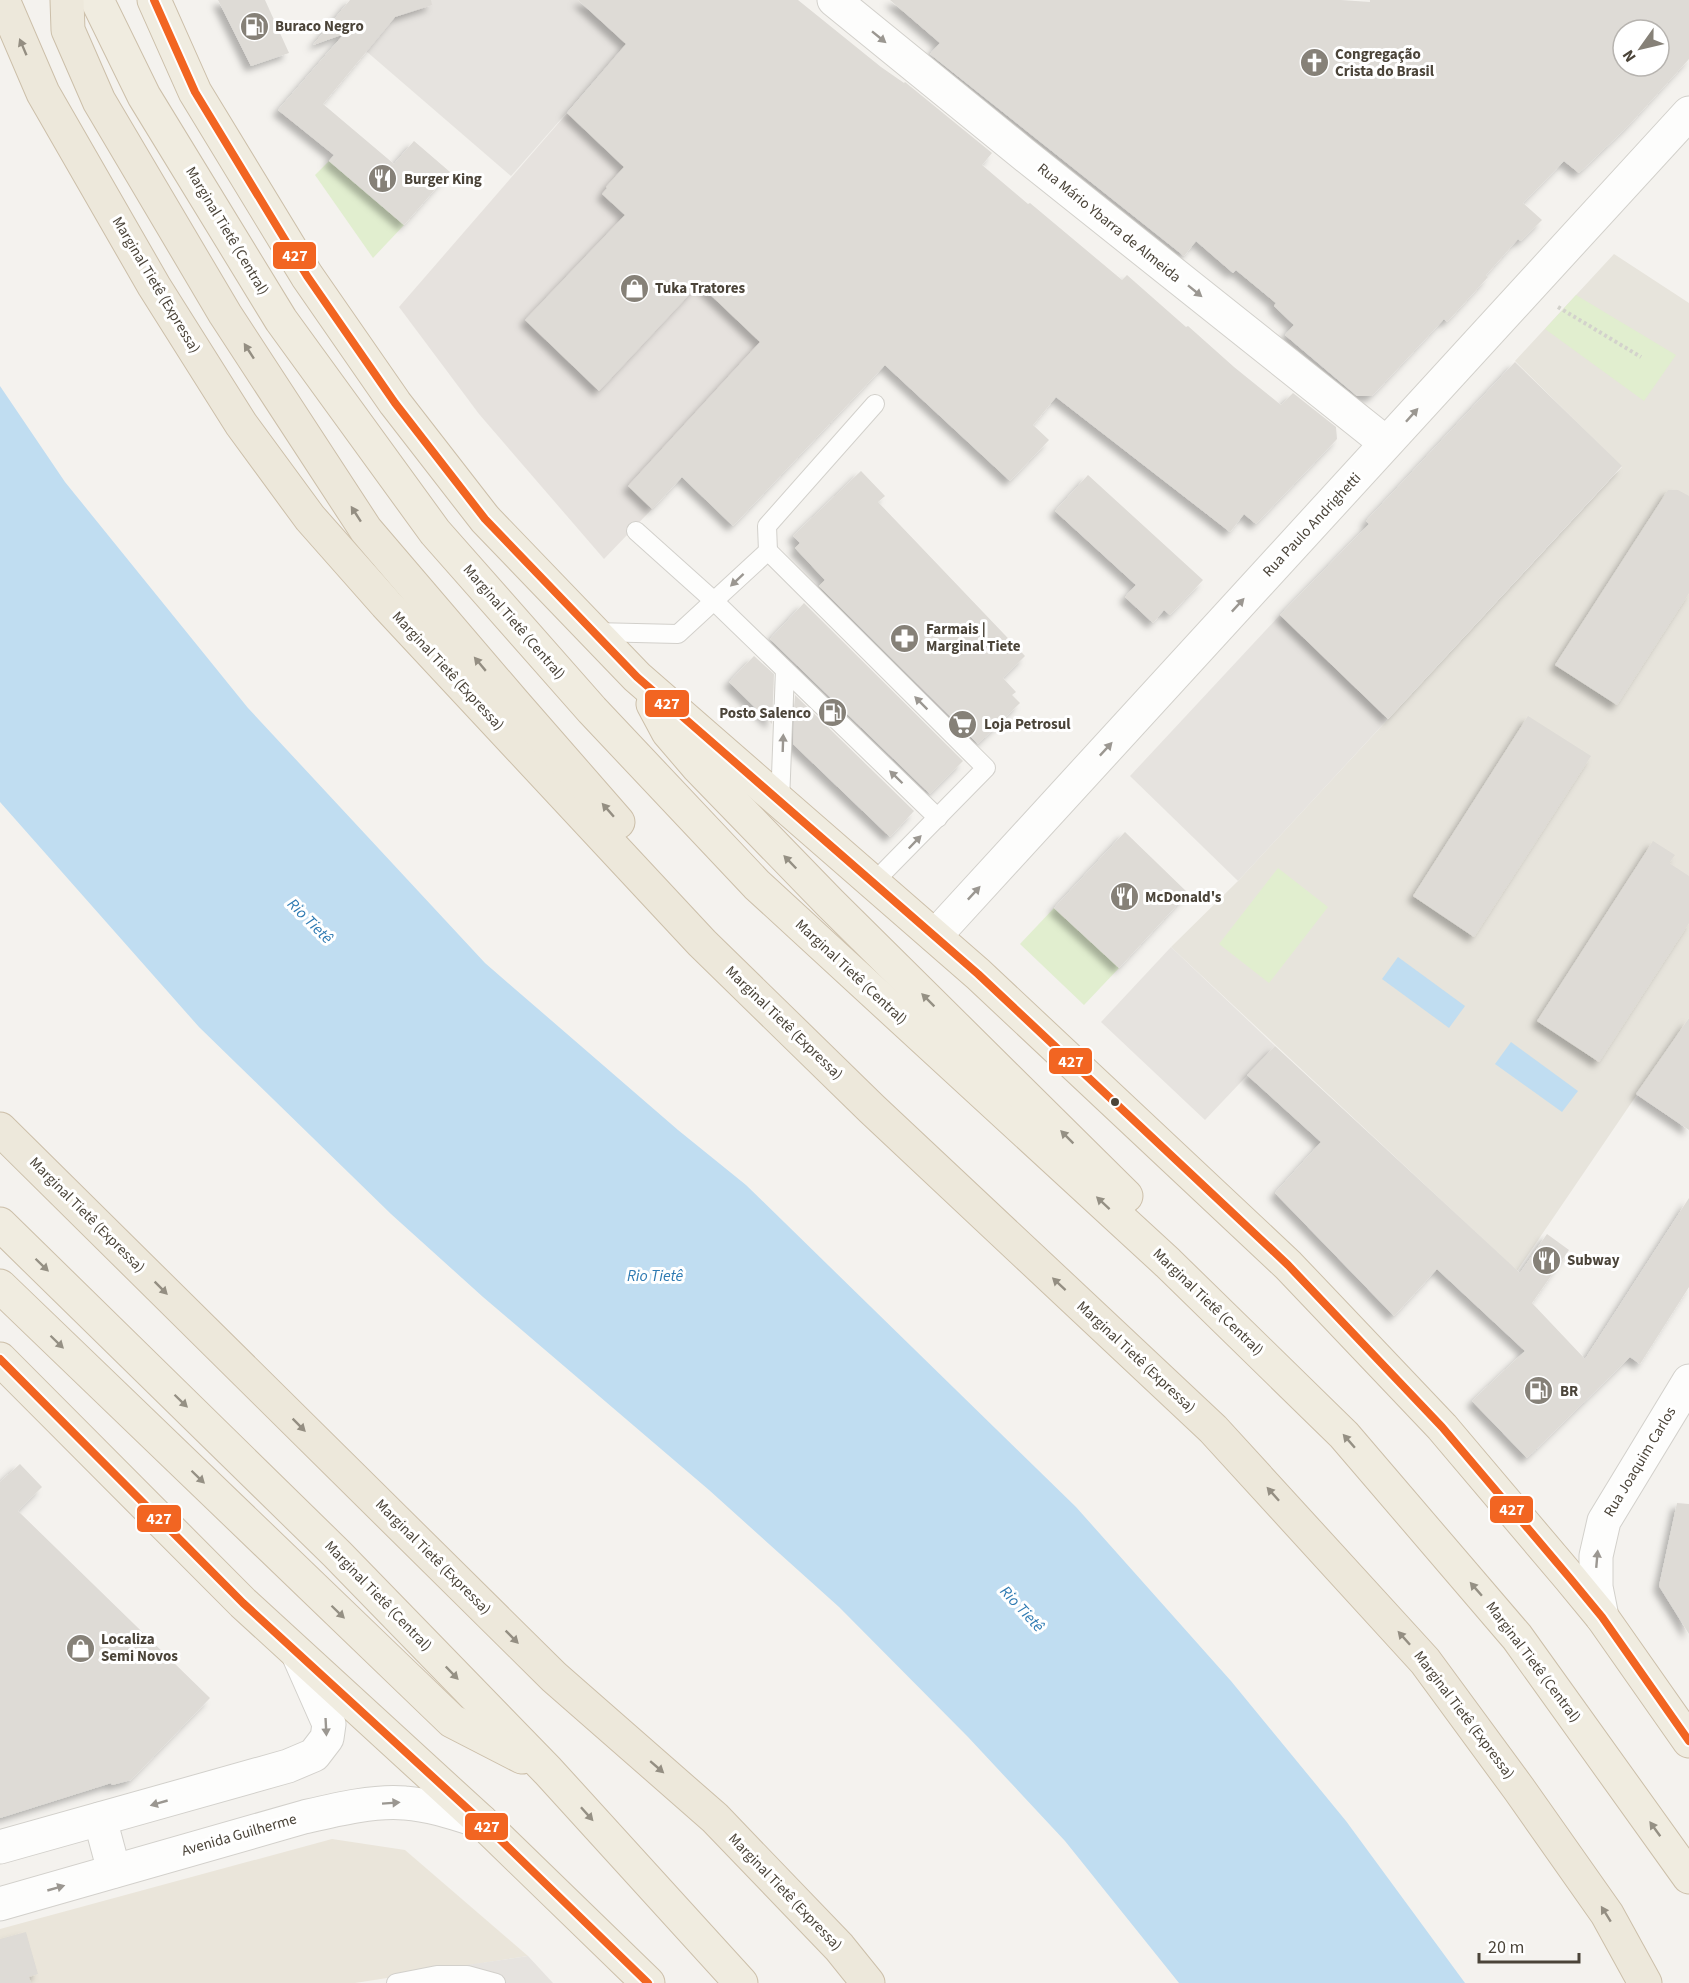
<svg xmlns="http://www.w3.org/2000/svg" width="1689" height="1983" viewBox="0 0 1689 1983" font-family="'Source Sans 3',sans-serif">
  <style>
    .residential { fill: #e7e4dc }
    .industrial { fill: #e6e2de }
    .education { fill: #eae5da }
    .green { fill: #e1eecf }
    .parking { fill: #e6e3df }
    .water { fill: #c0ddf1 }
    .building { fill: #dedbd6; fill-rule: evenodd; filter: url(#shadow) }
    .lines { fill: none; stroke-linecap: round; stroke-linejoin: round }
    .service-casing { stroke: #d2d0cb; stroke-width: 20 }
    .minor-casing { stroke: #d2d0cb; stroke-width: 35 }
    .tertiary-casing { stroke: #d2d0cb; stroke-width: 35 }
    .trunk-casing { stroke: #ccbfa9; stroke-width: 35 }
    .motorway-casing { stroke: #ccbfa9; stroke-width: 35 }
    .path { stroke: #d3d2cc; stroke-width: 4; stroke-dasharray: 3 3; stroke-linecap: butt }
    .service { stroke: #fdfdfc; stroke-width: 18 }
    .minor { stroke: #fdfdfc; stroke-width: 33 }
    .tertiary { stroke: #fdfdfc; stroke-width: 33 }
    .trunk { stroke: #f0ece0; stroke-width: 33 }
    .motorway { stroke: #ede8db; stroke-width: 33 }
    .bus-1-casing { stroke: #fff; stroke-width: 12 }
    .bus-1 { stroke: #f26522; stroke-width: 8 }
    .oneway { fill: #9b9791 }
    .oneway2 { fill: #948e82 }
    .oneway3 { fill: #959084 }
    .bus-dot { fill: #4b4439; stroke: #fff; stroke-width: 2 }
    .labels { text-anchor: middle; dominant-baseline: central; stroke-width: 6; stroke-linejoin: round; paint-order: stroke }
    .poi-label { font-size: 15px; font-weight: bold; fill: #4b4439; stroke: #fff; text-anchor: start }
    .street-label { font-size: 15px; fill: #4b4439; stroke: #fff }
    .water-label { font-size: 16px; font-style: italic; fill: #2e7ab2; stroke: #fff }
    .line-badge { stroke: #fff; stroke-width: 2 }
    .badge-label { font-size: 16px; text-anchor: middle; font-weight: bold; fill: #fff }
  </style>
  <defs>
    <filter id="shadow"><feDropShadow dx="-5.5" dy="5.5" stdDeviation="3" flood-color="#0004"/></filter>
  </defs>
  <rect width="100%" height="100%" fill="#f4f2ee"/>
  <polygon class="residential" points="1614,254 1689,303 1689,1018 1517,1271 1171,947 1238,881 1622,467 1515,361"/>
  <polygon class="industrial" points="627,44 870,268 652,509 604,559 479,414 399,307"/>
  <polygon class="education" points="332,1839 405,1850 528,1956 355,1983 0,1983 0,1929"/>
  <g class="green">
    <polygon points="329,161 404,225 373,258 315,175"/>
    <polygon points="1576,295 1676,355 1644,401 1545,329"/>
    <polygon points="1278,868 1328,907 1269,983 1219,944"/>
    <polygon points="1054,908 1119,968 1084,1005 1020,944"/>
  </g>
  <g class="parking">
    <polygon points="409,0 578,0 627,44 511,176 366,51"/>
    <polygon points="1280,615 1388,719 1238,881 1130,776"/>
    <polygon points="1171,947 1275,1046 1205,1120 1101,1022"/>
    <polygon points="528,1956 553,1983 449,1983 439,1969"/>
  </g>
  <g class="water">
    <polygon points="0,386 65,482 248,708 485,963 678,1130 746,1185 1076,1507 1231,1681 1346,1821 1465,1983 1179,1983 1065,1841 968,1737 839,1607 709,1490 483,1297 391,1214 199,1027 0,802"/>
    <polygon points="1398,957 1465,1006 1449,1028 1382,979"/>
    <polygon points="1511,1042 1578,1091 1562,1112 1495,1064"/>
  </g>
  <g class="building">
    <polygon points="218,0 265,0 289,53 251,66"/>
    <polygon points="350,0 431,0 432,5 395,17 323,104 394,164 414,141 450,172 404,225 329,161 334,155 278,110 344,34 313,45"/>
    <polygon points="578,0 798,0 881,67 904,83 905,82 992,153 982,165 1028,204 1030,203 1122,280 1127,275 1186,327 1188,326 1234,367 1281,405 1293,393 1336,427 1337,439 1256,524 1244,514 1230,532 1056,397 1033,425 1049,440 1010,481 885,365 733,526 682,477 652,509 628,486 760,342 699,284 599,391 525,320 625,215 602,194 607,188 606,187 624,167 567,113 626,44"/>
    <path d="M890 0H1341L1370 2V0H1689V59L1629 125 1579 173 1564 161 1523 203 1542 220 1521 241 1518 239 1486 275 1488 277 1447 322 1444 319 1372 396H1357L1285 335 1294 325 1274 306 1276 303 1236 270 1233 273 1196 241 1184 256 930 54 940 43ZM1623 30H1659V66H1623Z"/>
    <polygon points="1515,362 1622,466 1388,719 1280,615 1369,524 1366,521"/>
    <polygon points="861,471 885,496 878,502 1025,656 1003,678 1016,692 1012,695 1020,703 978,744 819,586 825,580 795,548 800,543 793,536"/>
    <polygon points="1088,475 1203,580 1170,615 1164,610 1153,623 1125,597 1136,585 1055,511"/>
    <polygon points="1668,490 1678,490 1689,496 1689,593 1617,705 1555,665"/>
    <polygon points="804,603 963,761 930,794 770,639"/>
    <polygon points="754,656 774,674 772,724 729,682"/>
    <polygon points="795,695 914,811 890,837 793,744"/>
    <polygon points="1528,716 1591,756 1474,937 1413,896"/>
    <polygon points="1125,832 1188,893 1119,968 1054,908"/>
    <polygon points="1653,841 1675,855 1669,863 1689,876 1689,923 1599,1062 1537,1021"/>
    <polygon points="1689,1018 1689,1130 1636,1094"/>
    <polygon points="1275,1046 1520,1273 1547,1234 1569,1250 1532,1303 1585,1359 1689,1198 1689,1287 1640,1364 1630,1357 1527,1458 1472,1401 1525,1351 1437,1269 1394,1316 1275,1193 1321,1142 1247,1075"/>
    <polygon points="20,1464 42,1487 18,1511 210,1698 131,1780 112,1785 111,1783 0,1818 0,1482"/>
    <polygon points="1677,1503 1689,1504 1689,1634 1659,1586"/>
    <polygon points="26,1932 38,1974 29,1977 31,1983 0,1983 0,1939"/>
  </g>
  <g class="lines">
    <defs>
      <g id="service">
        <polyline points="636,531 714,601 938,818"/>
        <polyline points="768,551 767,526 875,404"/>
        <polyline points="594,632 678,634 768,551 986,768 873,883"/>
        <polyline points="780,802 785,670"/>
        <polyline points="396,1983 437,1975 467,1975 496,1983"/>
      </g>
      <g id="minor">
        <polyline points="834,0 1022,153 1386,443"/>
        <polyline points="935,936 1689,113"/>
      </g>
      <g id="tertiary">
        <polyline points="1602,1617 1596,1587 1596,1556 1604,1521 1689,1381"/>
        <polyline points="100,1819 114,1871"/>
        <polyline points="0,1847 288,1766 314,1755 327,1738 329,1724 298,1654"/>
        <path d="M0 1904 304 1817C334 1810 375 1800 405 1803 432 1805 457 1814 482 1822"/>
      </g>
      <g id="trunk">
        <polyline points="97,0 144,96 281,320 435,532 592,710 757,885 1168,1263 1344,1435 1517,1637 1689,1877"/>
        <polyline points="154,0 195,92 307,276 395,403 485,519 637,677 978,974 1288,1265 1442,1427 1569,1577 1602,1617 1689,1741"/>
        <polyline points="653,704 668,732 698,767 830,903 1126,1196"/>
        <polyline points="0,1224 337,1554 548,1771 741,1983"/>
        <polyline points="0,1286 452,1721 522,1757"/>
        <polyline points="0,1359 243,1603 482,1822 648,1983"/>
      </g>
      <g id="motorway">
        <polyline points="3,0 43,93 154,286 241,424 310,518 386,604 702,943 872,1109 1213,1429 1425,1661 1519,1789 1607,1914 1645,1983"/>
        <polyline points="67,0 68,30 99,101 225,314 366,530 514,703 618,822"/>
        <polyline points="0,1129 554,1677 715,1818 839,1947 868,1983"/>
      </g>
    </defs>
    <use href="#service" class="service-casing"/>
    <use href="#minor" class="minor-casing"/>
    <use href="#tertiary" class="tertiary-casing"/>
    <use href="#trunk" class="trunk-casing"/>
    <use href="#motorway" class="motorway-casing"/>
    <polyline class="path" points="1558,307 1641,357"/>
    <use href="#service" class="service"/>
    <use href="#minor" class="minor"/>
    <use href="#tertiary" class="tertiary"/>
    <use href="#trunk" class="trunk"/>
    <use href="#motorway" class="motorway"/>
    <defs>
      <g id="bus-1">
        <polyline points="154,0 195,92 307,276 395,403 485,519 637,677 978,974 1288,1265 1442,1427 1569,1577 1602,1617 1689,1741"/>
        <polyline points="0,1359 243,1603 482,1822 648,1983"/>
      </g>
    </defs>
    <use href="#bus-1" class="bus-1-casing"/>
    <use href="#bus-1" class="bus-1"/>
  </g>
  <defs><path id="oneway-solid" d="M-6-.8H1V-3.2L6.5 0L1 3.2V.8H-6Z" transform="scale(1.5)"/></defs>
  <g class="oneway">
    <use href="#oneway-solid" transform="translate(879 37) rotate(39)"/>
    <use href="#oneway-solid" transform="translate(1195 291) rotate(39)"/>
    <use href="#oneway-solid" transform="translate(1412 415) rotate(-48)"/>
    <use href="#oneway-solid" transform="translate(737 580) rotate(137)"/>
    <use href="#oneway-solid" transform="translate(1238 605) rotate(-47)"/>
    <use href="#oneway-solid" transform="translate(921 703) rotate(-135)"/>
    <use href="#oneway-solid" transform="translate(783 743) rotate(-88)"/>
    <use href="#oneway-solid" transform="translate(1106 749) rotate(-47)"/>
    <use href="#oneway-solid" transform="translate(896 777) rotate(-136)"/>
    <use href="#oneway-solid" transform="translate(915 842) rotate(-46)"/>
    <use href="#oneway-solid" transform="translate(974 893) rotate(-47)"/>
    <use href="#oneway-solid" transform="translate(1597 1559) rotate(-85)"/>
    <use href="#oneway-solid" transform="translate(326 1727) rotate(87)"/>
    <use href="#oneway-solid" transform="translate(159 1803) rotate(164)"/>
    <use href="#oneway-solid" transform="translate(391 1803) rotate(-4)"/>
    <use href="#oneway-solid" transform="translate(56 1888) rotate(-16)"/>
  </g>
  <g class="oneway2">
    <use href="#oneway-solid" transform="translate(23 47) rotate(-113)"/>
    <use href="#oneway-solid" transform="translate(249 351) rotate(-123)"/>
    <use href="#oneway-solid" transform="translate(356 514) rotate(-123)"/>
    <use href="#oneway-solid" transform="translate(480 664) rotate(-130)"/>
    <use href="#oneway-solid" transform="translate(608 810) rotate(-131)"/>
    <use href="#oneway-solid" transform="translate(1059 1284) rotate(-137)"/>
    <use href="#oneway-solid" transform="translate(161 1288) rotate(45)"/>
    <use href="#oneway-solid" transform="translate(299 1425) rotate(45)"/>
    <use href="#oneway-solid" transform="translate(1273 1494) rotate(-132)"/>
    <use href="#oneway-solid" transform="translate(512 1637) rotate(45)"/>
    <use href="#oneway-solid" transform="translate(1404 1638) rotate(-132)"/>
    <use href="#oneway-solid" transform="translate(657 1767) rotate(41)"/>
    <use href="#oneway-solid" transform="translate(1606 1914) rotate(-122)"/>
  </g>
  <g class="oneway3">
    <use href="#oneway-solid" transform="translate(790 862) rotate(-134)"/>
    <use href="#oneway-solid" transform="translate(928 1000) rotate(-135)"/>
    <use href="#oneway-solid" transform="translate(1067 1137) rotate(-135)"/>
    <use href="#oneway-solid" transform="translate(1103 1203) rotate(-137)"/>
    <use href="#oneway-solid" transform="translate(42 1265) rotate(44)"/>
    <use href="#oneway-solid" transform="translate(57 1342) rotate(44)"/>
    <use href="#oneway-solid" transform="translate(181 1401) rotate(44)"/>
    <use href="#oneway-solid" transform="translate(1349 1441) rotate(-131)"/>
    <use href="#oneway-solid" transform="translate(198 1477) rotate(44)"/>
    <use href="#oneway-solid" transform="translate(1476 1589) rotate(-131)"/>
    <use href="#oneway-solid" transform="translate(338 1612) rotate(44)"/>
    <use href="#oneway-solid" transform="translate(452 1673) rotate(46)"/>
    <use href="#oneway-solid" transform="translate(587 1814) rotate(48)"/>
    <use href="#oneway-solid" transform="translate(1655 1829) rotate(-126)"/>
  </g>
  <defs>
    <symbol id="fuel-disc" viewBox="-11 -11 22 22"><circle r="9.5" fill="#868178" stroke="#fff"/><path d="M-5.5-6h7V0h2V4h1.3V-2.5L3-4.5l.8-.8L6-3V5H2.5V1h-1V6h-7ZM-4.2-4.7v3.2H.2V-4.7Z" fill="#fff"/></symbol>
    <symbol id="church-disc" viewBox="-11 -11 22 22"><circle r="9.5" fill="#868178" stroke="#fff"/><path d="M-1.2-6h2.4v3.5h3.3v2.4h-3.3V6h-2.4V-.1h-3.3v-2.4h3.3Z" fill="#fff"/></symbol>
    <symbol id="restaurant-disc" viewBox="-11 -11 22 22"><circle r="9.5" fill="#868178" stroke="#fff"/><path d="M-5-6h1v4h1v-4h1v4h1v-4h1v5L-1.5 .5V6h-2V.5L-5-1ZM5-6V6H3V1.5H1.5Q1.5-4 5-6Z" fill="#fff"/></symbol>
    <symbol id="shop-disc" viewBox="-11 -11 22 22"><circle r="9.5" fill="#868178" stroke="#fff"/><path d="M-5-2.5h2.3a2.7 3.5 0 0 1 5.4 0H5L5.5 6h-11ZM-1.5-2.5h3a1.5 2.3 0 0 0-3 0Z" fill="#fff"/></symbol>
    <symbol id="pharmacy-disc" viewBox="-11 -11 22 22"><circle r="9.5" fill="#868178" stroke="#fff"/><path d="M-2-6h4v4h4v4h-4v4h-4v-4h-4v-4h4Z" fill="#fff"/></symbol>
    <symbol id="supermarket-disc" viewBox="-11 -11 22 22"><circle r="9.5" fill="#868178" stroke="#fff"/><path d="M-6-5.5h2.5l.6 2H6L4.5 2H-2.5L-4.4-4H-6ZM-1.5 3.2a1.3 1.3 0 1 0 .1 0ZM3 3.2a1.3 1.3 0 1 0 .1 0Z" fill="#fff"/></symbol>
  </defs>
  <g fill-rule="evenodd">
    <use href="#fuel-disc" x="238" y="10" width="33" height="33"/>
    <use href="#church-disc" x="1298" y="46" width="33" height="33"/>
    <use href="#restaurant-disc" x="366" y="162" width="33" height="33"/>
    <use href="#shop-disc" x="618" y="272" width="33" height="33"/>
    <use href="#pharmacy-disc" x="888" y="622" width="33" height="33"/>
    <use href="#fuel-disc" x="816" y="696" width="33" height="33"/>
    <use href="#supermarket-disc" x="946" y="708" width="33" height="33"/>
    <use href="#restaurant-disc" x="1108" y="880" width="33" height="33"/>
    <use href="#restaurant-disc" x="1530" y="1244" width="33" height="33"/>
    <use href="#fuel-disc" x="1522" y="1374" width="33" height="33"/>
    <use href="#shop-disc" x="64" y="1632" width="33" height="33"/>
  </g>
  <circle class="bus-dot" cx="1115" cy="1102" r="5"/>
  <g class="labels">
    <g class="poi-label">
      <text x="275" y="26">Buraco Negro</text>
      <text x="1335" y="54">Congregação<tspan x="1335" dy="17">Crista do Brasil</tspan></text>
      <text x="404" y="179">Burger King</text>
      <text x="655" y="288">Tuka Tratores</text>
      <text x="926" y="629">Farmais |<tspan x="926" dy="17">Marginal Tiete</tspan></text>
      <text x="811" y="713" text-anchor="end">Posto Salenco</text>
      <text x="984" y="724">Loja Petrosul</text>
      <text x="1145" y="897">McDonald's</text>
      <text x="1567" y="1260">Subway</text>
      <text x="1560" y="1391">BR</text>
      <text x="101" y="1639">Localiza<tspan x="101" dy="17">Semi Novos</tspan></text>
    </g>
    <g class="street-label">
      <text transform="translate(1109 223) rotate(39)">Rua Mário Ybarra de Almeida</text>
      <text transform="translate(227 231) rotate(59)">Marginal Tietê (Central)</text>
      <text transform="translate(156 285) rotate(59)">Marginal Tietê (Expressa)</text>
      <text transform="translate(1312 525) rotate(-47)">Rua Paulo Andrighetti</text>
      <text transform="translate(514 622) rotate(49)">Marginal Tietê (Central)</text>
      <text transform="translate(448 671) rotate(47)">Marginal Tietê (Expressa)</text>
      <text transform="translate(851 972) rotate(43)">Marginal Tietê (Central)</text>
      <text transform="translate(784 1023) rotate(44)">Marginal Tietê (Expressa)</text>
      <text transform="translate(87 1215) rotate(45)">Marginal Tietê (Expressa)</text>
      <text transform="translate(1208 1302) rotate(44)">Marginal Tietê (Central)</text>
      <text transform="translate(1136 1357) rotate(43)">Marginal Tietê (Expressa)</text>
      <text transform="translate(1640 1462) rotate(-59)">Rua Joaquim Carlos</text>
      <text transform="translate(433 1557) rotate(45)">Marginal Tietê (Expressa)</text>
      <text transform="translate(378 1596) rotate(46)">Marginal Tietê (Central)</text>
      <text transform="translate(1533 1662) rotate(53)">Marginal Tietê (Central)</text>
      <text transform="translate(1464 1715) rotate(53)">Marginal Tietê (Expressa)</text>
      <text transform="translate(239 1835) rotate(-16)">Avenida Guilherme</text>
      <text transform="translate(785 1892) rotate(46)">Marginal Tietê (Expressa)</text>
    </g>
    <g class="water-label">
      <text transform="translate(310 921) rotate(45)">Rio Tietê</text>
      <text x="655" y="1276">Rio Tietê</text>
      <text transform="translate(1022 1609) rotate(47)">Rio Tietê</text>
    </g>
  </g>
  <g class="line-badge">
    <rect x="272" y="241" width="45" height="29" rx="6" fill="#f26522"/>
    <rect x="644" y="689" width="46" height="29" rx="6" fill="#f26522"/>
    <rect x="1048" y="1047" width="45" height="28" rx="6" fill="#f26522"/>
    <rect x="1489" y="1495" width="45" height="29" rx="6" fill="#f26522"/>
    <rect x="136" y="1504" width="46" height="29" rx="6" fill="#f26522"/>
    <rect x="464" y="1812" width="45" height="29" rx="6" fill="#f26522"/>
  </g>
  <g class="badge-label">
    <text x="295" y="261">427</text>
    <text x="667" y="709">427</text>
    <text x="1071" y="1067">427</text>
    <text x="1512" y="1515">427</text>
    <text x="159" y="1524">427</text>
    <text x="487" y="1832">427</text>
  </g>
  <g transform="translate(1641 48) rotate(236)"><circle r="28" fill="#ffffff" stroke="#b7b4b0" stroke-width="1.5"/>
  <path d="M0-4.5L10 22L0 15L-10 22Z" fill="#868178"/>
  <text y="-9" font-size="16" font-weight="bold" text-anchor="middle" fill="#4b4439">N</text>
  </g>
  <path d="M1479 1953v9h100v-9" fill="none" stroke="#4b4439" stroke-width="3"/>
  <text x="1488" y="1953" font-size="18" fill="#4b4439" stroke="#ffffff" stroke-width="4.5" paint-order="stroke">20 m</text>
</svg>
